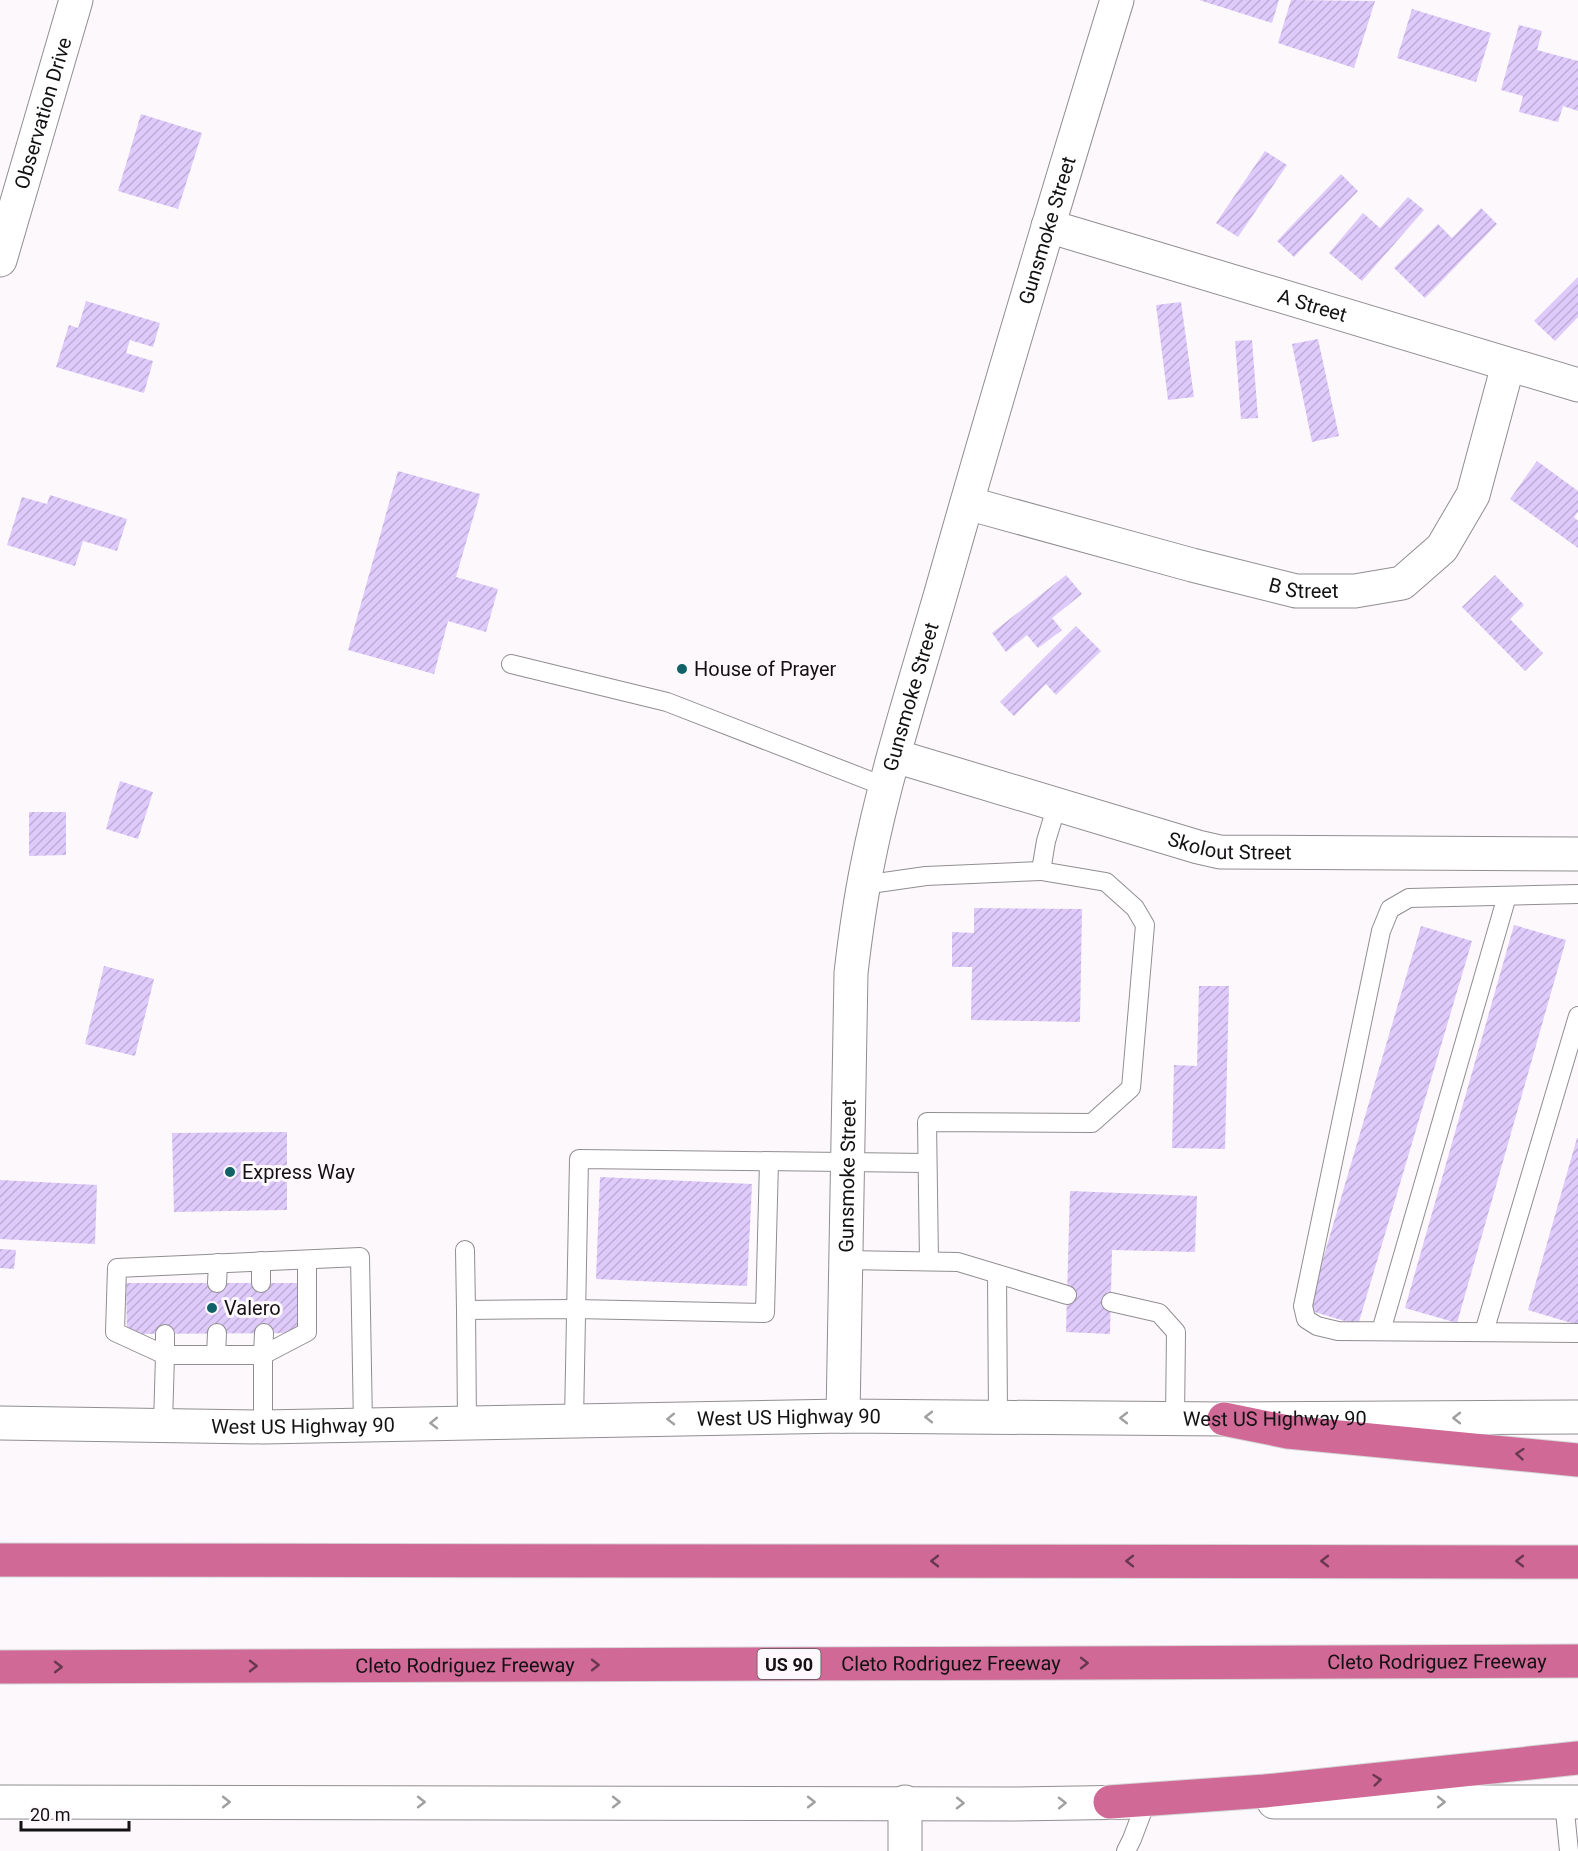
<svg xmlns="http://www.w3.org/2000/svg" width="1578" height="1851" viewBox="0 0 1578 1851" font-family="Roboto,sans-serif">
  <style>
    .building { fill: url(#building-hatch) }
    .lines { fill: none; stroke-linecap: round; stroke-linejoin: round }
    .lane-casing { stroke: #918e91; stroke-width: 20 }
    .street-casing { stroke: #918e91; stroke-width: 35 }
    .secondary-casing { stroke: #918e91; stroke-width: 35 }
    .highway-casing { stroke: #d5d4d5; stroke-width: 35 }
    .lane { stroke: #fff; stroke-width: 18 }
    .street { stroke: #fff; stroke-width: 33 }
    .secondary { stroke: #fff; stroke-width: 33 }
    .highway { stroke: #d06996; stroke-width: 33 }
    .oneway { stroke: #a1a0a1 }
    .oneway2 { stroke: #68394e }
    .poi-dot { fill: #116267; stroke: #fcf8fc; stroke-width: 2 }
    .labels { text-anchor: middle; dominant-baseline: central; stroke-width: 6; stroke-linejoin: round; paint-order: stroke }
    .shield { fill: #fcf8fc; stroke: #595659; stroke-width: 1.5 }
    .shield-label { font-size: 18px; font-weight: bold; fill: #131113 }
    .street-label { font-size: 20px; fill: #131113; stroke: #fcf8fc }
    .poi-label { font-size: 20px; fill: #131113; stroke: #fcf8fc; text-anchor: start }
  </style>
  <defs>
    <pattern id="building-hatch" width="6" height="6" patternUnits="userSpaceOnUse" patternTransform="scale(1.5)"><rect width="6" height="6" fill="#decafb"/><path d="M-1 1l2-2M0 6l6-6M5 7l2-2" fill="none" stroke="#beacd6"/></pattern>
  </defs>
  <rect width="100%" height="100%" fill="#fcf8fc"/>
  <g class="building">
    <polygon points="1199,0 1279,0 1272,23"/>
    <polygon points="1291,0 1375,1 1354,68 1278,43"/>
    <polygon points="1412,9 1491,33 1476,82 1397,58"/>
    <polygon points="1519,25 1542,31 1537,50 1578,61 1578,111 1563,106 1558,122 1519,112 1523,96 1501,90"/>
    <polygon points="141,114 202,133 178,209 118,191"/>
    <polygon points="1265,151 1287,165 1238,237 1216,223"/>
    <polygon points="1341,174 1358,191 1294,257 1277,241"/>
    <polygon points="1408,197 1424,210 1362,281 1329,253 1363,213 1380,228"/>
    <polygon points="1481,208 1497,224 1425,298 1394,268 1438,224 1452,238"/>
    <polygon points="1578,277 1578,317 1555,341 1534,321"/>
    <polygon points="86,301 160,323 153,347 130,340 126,353 153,361 144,393 56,367 69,325 78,328"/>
    <polygon points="1181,302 1194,397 1168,400 1156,305"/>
    <polygon points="1318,339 1339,436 1312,442 1292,344"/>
    <polygon points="1252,340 1258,418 1241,419 1235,341"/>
    <polygon points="1537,461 1578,491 1578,512 1574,517 1578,521 1578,548 1510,499"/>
    <polygon points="398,471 480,494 456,577 498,589 486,632 448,621 434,674 348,650"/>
    <polygon points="50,495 127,519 117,551 83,541 75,566 7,545 22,497 47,504"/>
    <polygon points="1066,575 1082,594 1052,618 1062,630 1038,648 1027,635 1006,652 992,633"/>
    <polygon points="1495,575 1524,605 1510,619 1543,653 1525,671 1462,607"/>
    <polygon points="1076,626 1101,651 1056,695 1046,684 1014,716 1000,702"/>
    <polygon points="120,781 153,792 138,839 106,829"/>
    <polygon points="29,812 66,812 66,855 29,856"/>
    <polygon points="974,908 1082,909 1080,1022 971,1020 972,967 952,967 952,932 974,933"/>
    <polygon points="1514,925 1566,940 1457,1323 1405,1308"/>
    <polygon points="1421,926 1472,941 1358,1325 1308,1310"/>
    <polygon points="104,966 154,979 135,1056 85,1044"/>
    <polygon points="1199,986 1229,986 1225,1149 1172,1148 1174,1065 1197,1066"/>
    <polygon points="287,1132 287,1210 174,1212 172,1133"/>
    <polygon points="1577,1138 1578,1138 1578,1325 1528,1310"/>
    <polygon points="600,1177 752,1184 747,1286 596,1279"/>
    <polygon points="0,1180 97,1185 95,1244 0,1239"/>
    <polygon points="1070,1191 1197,1196 1195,1252 1112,1250 1110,1334 1066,1332"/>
    <polygon points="0,1249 16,1250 14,1269 0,1268"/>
    <polygon points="126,1283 298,1283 298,1333 127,1334"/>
  </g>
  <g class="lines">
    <defs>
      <g id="lane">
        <polyline points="511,664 667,702 886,787"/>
        <polyline points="863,885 926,876 1041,871"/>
        <polyline points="1578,894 1409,898 1390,909 1381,931 1303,1306 1306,1319 1317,1326 1338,1331 1578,1333"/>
        <polyline points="465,1250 466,1310"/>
        <polyline points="846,1260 958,1262 1067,1295"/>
        <polyline points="929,1261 927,1122 1092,1123 1131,1088 1145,925 1135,908 1106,882 1041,871 1046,841 1057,805"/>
        <polyline points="997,1274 998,1417"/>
        <polyline points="217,1283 218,1263"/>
        <polyline points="261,1283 261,1261"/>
        <polyline points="1111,1302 1159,1313 1176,1332 1175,1419"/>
        <polyline points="1381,1331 1507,896"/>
        <polyline points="1484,1332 1578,1016"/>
        <polyline points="264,1333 263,1355 307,1332 307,1260"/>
        <polyline points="165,1334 165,1355 263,1355 263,1427"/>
        <polyline points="216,1355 217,1333"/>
        <polyline points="574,1421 579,1159 927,1163"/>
        <polyline points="467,1423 466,1310 576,1309 765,1313 769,1162"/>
        <polyline points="163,1424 165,1355 115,1332 117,1268 360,1257 363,1425"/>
        <polyline points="1564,1802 1569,1851"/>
        <polyline points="1126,1851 1132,1839 1146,1802"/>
      </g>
      <g id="street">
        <path id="s1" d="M1048 226 1578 385"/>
        <path id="s2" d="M0 260 76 0"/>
        <path id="s3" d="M967 503 1192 565 1296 591H1355L1402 583 1442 548 1473 495 1508 365"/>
        <path id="s4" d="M895 756 1198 847 1220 852 1578 854"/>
        <path id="s5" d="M843 1416 851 973C855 938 860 902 867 867 886 770 918 674 945 579 1000 385 1058 192 1117 0"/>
        <polyline points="905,1851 905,1802"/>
      </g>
      <g id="secondary">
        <path id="s6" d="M0 1423 263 1427 843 1416 1224 1419 1578 1417"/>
        <polyline points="0,1802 1014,1804 1138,1802"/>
        <polyline points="1274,1802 1578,1802"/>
      </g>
      <g id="highway">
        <polyline points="1224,1419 1288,1432 1578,1460"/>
        <polyline points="0,1560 1578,1562"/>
        <path id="s7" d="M0 1667 1578 1661"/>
        <polyline points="1110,1802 1265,1791 1578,1758"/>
      </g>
    </defs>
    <use href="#lane" class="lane-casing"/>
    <use href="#street" class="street-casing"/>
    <use href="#secondary" class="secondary-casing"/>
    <use href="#highway" class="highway-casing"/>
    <use href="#lane" class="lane"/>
    <use href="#street" class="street"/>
    <use href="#secondary" class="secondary"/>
    <use href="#highway" class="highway"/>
  </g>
  <defs><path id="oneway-chevron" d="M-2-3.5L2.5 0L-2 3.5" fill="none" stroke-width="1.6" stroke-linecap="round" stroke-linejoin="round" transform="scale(1.5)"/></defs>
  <g class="oneway">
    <use href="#oneway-chevron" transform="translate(929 1417) rotate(-180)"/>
    <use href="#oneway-chevron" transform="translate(1124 1418) rotate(-180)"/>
    <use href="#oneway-chevron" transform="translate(1457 1418) rotate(180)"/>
    <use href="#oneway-chevron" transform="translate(671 1419) rotate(179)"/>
    <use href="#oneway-chevron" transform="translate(434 1423) rotate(179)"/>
    <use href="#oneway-chevron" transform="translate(226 1802)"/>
    <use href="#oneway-chevron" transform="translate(421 1802)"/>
    <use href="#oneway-chevron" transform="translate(616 1802)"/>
    <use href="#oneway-chevron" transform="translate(811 1802)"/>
    <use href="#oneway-chevron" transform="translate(1441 1802)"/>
    <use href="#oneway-chevron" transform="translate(960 1803) rotate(1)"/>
    <use href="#oneway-chevron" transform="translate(1062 1803) rotate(-1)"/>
  </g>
  <g class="oneway2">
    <use href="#oneway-chevron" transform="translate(1520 1454) rotate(-175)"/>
    <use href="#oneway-chevron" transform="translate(935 1561) rotate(-180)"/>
    <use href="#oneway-chevron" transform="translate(1130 1561) rotate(-180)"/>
    <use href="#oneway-chevron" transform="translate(1325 1561) rotate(-180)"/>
    <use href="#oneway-chevron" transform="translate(1520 1561) rotate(-180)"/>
    <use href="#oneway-chevron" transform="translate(1084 1663)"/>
    <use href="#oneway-chevron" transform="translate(595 1665)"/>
    <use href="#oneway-chevron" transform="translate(253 1666)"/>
    <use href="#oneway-chevron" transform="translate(58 1667)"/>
    <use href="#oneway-chevron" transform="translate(1377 1780) rotate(-6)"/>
  </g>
  <g class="poi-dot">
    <circle cx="682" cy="669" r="6"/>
    <circle cx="230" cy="1172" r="6"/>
    <circle cx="212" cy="1308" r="6"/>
  </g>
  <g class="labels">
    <rect class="shield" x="757.5" y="1649" width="63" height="30" rx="4.5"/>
    <g class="shield-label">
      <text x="789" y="1664">US 90</text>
    </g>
    <g class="street-label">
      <text stroke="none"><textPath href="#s2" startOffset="153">Observation Drive</textPath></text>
      <text stroke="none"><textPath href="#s5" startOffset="1212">Gunsmoke Street</textPath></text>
      <text stroke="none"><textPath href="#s1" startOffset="276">A Street</textPath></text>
      <text stroke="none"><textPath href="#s3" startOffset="348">B Street</textPath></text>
      <text stroke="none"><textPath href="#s5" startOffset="726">Gunsmoke Street</textPath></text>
      <text stroke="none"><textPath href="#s4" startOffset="348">Skolout Street</textPath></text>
      <text stroke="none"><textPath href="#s5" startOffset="240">Gunsmoke Street</textPath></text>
      <text stroke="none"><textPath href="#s6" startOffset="789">West US Highway 90</textPath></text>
      <text stroke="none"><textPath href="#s6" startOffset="1275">West US Highway 90</textPath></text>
      <text stroke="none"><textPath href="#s6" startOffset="303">West US Highway 90</textPath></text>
      <text stroke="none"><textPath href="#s7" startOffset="1437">Cleto Rodriguez Freeway</textPath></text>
      <text stroke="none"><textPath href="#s7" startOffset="951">Cleto Rodriguez Freeway</textPath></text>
      <text stroke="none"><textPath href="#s7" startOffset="465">Cleto Rodriguez Freeway</textPath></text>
    </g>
    <g class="poi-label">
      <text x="694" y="669">House of Prayer</text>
      <text x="242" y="1172">Express Way</text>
      <text x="224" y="1308">Valero</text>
    </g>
  </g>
  <path d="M21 1821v9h108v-9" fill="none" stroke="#131113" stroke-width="3"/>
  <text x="30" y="1821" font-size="18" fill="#131113" stroke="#fcf8fc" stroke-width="4.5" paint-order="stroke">20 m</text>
</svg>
